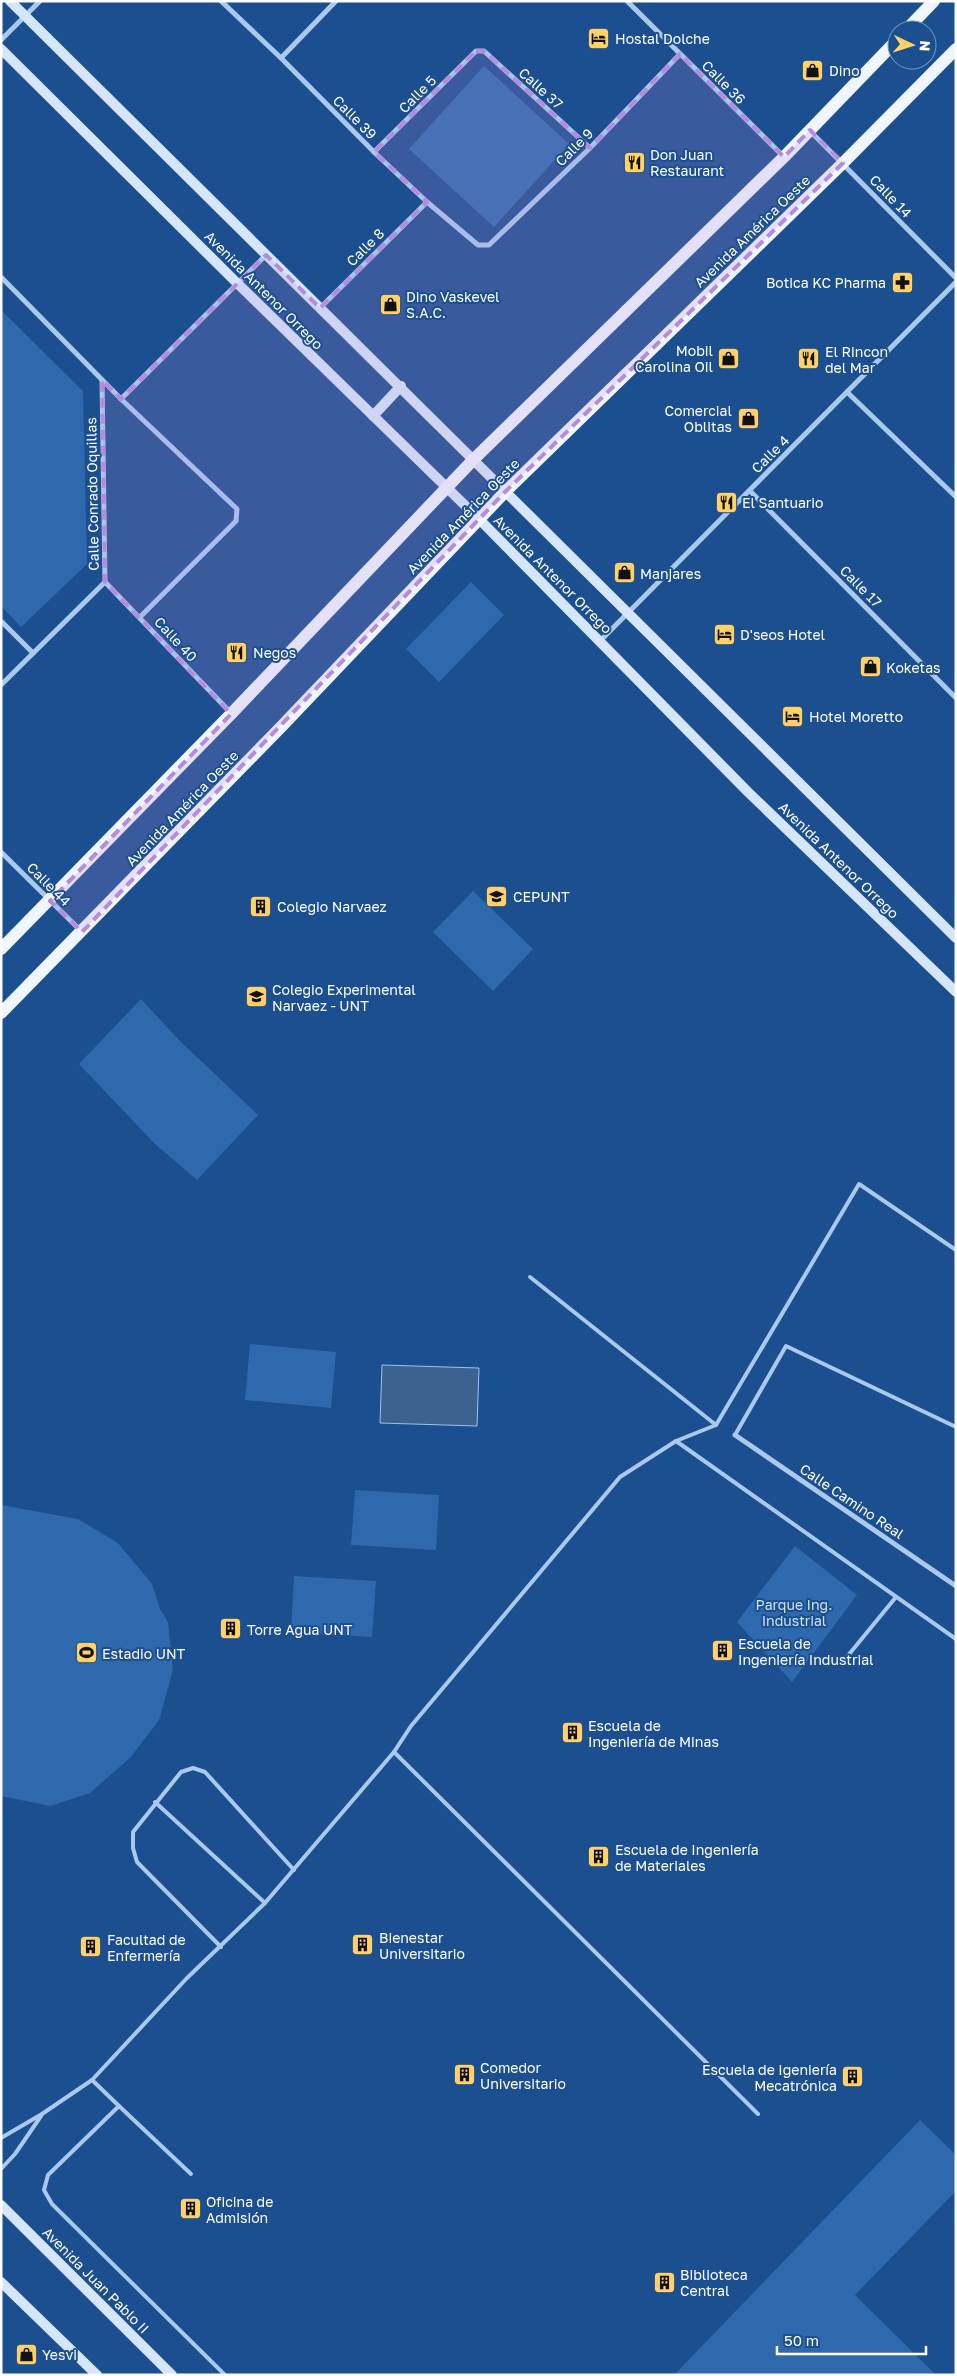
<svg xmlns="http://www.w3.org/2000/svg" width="957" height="2376" viewBox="0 0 957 2376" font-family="'Golos Text',sans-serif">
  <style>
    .green { fill: #2e69ad }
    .water { fill: #3c6290; stroke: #9cc4f0 }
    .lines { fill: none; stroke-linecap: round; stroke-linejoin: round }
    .lane { stroke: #a9c9ee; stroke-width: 4 }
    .street { stroke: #a9c9ee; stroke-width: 5 }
    .secondary { stroke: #d6e6fa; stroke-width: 10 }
    .primary { stroke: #f0f6ff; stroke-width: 12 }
    .marked { fill: #b68bdc; fill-opacity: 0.2; stroke: #b68bdc; stroke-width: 4; stroke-dasharray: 10 6; stroke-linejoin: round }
    .labels { text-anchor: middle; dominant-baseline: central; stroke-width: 4; stroke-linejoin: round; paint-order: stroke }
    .poi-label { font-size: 14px; fill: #fff; stroke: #1b4f8f; text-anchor: start }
    .street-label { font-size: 14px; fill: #fff; stroke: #1b4f8f }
    .park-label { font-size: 14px; fill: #cfe3fa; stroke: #1b4f8f }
  </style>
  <rect width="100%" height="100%" fill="#1b4f8f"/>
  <g class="green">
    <polygon points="484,66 569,144 494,227 409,149"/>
    <polygon points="1,310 83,391 87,564 21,627 1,606"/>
    <polygon points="471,582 504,615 439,682 406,649"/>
    <polygon points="473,891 533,949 493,991 433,932"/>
    <polygon points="141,999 180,1041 258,1115 197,1180 155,1144 79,1064"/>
    <polygon points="250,1344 336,1352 331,1408 245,1400"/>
    <polygon points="355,1490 439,1495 436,1550 351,1545"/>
    <polygon points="1,1505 78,1519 118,1543 152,1584 160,1609 168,1622 173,1670 159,1720 130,1758 90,1793 50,1806 1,1796"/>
    <polygon points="795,1546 857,1595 792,1682 737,1622"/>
    <polygon points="294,1576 376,1581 372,1637 291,1632"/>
    <polygon points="920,2120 956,2155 956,2191 855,2295 936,2375 674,2375"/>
  </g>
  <polygon class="water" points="382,1365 479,1368 477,1426 380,1423"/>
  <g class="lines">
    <g class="lane">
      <polyline points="530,1277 716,1425"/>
      <polyline points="735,1435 786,1346 956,1427"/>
      <polyline points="676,1441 956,1639"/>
      <polyline points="846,1658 896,1597"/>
      <polyline points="394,1752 758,2114"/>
      <polyline points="155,1802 265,1903"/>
      <polyline points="221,1947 137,1862 133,1848 133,1832 181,1772 193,1768 205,1772 294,1870"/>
      <polyline points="92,2080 119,2106 48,2175 44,2190 52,2204 225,2375"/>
      <polyline points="119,2106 191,2174"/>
      <polyline points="1,2138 42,2114 92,2080 187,1978 265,1903 394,1752 411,1726 620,1477 676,1441 716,1425 859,1184 956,1250"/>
      <polyline points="1,2169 15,2154 41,2116"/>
    </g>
    <g class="street">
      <polyline points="221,1 281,58 374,152 427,202 478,245 489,245 590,148 680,54"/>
      <polyline points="627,1 784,157"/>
      <polyline points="1,40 40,1"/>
      <polyline points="281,58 336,1"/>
      <polyline points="810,131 956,278"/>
      <polyline points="374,152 476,51 484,51 590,148"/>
      <polyline points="1,277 121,399 237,509 236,521 140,617"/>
      <polyline points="320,308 427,202"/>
      <polyline points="847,392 956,497"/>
      <polyline points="121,399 266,255"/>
      <polyline points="750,491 956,698"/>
      <polyline points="105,582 231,713"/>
      <polyline points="1,621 33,653"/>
      <polyline points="600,641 956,282"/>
      <polyline points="1,685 105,582 102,380"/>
      <polyline points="1,852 81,931"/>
      <polyline points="735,1435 956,1586"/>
    </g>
    <g class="secondary">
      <polyline points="10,1 956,938"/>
      <polyline points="1,49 237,283 479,519 748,792 956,992"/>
      <polyline points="373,416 401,386"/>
      <polyline points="1,2205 172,2375"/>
      <polyline points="1,2282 97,2375"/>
    </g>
    <g class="primary">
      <polyline points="906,30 934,1"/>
      <polyline points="1,949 231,714 474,459 784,157 897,40"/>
      <polyline points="1,1013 281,727 506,491 843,163 956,49"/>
    </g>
  </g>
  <path class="marked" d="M476 51H484L590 148 680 54 784 157 810 130 843 163 506 491 82 932 50 901 231 714 105 582 102 380 121 399 266 255 320 308 427 202 374 152Z"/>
  <defs>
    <symbol id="hotel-square" viewBox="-11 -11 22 22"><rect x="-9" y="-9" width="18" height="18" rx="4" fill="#ffd166" stroke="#1b4f8f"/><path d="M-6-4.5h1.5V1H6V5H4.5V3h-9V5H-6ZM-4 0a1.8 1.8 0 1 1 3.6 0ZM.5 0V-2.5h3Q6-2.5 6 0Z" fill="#111"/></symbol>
    <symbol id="shop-square" viewBox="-11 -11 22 22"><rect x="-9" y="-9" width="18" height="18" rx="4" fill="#ffd166" stroke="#1b4f8f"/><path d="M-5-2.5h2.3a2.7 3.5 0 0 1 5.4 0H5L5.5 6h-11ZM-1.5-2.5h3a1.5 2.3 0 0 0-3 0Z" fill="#111"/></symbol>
    <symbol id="restaurant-square" viewBox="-11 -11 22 22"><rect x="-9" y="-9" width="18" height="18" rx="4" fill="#ffd166" stroke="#1b4f8f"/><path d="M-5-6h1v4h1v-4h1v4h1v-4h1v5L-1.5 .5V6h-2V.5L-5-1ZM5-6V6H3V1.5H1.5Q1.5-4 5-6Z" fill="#111"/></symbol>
    <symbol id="pharmacy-square" viewBox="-11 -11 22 22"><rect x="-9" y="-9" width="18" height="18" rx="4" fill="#ffd166" stroke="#1b4f8f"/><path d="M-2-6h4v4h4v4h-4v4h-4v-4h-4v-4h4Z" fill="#111"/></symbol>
    <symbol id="university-square" viewBox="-11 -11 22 22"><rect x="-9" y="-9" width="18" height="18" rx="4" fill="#ffd166" stroke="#1b4f8f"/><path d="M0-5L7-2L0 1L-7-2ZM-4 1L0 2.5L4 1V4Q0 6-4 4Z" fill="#111"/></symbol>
    <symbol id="building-square" viewBox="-11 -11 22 22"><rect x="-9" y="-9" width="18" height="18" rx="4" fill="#ffd166" stroke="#1b4f8f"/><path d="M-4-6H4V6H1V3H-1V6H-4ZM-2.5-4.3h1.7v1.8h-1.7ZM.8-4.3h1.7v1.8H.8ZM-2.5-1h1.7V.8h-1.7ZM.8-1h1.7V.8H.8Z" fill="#111"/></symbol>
    <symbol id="school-square" viewBox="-11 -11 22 22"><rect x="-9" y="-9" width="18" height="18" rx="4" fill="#ffd166" stroke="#1b4f8f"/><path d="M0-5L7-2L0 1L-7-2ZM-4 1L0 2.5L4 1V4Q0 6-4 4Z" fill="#111"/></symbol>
    <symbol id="stadium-square" viewBox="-11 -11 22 22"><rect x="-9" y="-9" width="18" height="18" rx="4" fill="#ffd166" stroke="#1b4f8f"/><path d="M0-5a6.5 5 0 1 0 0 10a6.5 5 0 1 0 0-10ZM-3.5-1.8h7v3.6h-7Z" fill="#111"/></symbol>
  </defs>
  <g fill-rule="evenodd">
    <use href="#hotel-square" x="586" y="26" width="25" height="25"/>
    <use href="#shop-square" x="800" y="58" width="25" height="25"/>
    <use href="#restaurant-square" x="622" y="150" width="25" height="25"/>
    <use href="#pharmacy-square" x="890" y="270" width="25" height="25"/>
    <use href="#shop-square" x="378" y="292" width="25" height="25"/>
    <use href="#shop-square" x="716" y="346" width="25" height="25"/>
    <use href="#restaurant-square" x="796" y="346" width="25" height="25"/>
    <use href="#shop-square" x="736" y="406" width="25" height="25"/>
    <use href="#restaurant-square" x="714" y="490" width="25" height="25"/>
    <use href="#shop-square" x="612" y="560" width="25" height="25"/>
    <use href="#hotel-square" x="712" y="622" width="25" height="25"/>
    <use href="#restaurant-square" x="224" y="640" width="25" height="25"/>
    <use href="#shop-square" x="858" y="654" width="25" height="25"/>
    <use href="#hotel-square" x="780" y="704" width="25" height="25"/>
    <use href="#university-square" x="484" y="884" width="25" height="25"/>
    <use href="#building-square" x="248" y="894" width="25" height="25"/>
    <use href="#school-square" x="244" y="984" width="25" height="25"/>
    <use href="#building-square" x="218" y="1616" width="25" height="25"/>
    <use href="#building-square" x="710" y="1638" width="25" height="25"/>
    <use href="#stadium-square" x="74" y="1640" width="25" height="25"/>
    <use href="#building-square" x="560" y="1720" width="25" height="25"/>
    <use href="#building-square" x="586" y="1844" width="25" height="25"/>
    <use href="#building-square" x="350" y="1932" width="25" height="25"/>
    <use href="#building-square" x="78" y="1934" width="25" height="25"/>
    <use href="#building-square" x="452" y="2062" width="25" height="25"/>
    <use href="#building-square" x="840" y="2064" width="25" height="25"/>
    <use href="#building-square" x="178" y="2196" width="25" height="25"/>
    <use href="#building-square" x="652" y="2270" width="25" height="25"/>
    <use href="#shop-square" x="14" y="2342" width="25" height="25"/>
  </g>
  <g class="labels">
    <g class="poi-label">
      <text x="615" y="38">Hostal Dolche</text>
      <text x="829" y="70">Dino</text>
      <text x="650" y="154">Don Juan<tspan x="650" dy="16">Restaurant</tspan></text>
      <text x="886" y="282" text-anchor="end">Botica KC Pharma</text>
      <text x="406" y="296">Dino Vaskevel<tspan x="406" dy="16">S.A.C.</tspan></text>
      <text x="713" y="350" text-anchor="end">Mobil<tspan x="713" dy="16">Carolina Oil</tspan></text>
      <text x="825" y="351">El Rincon<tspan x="825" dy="16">del Mar</tspan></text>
      <text x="732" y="410" text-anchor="end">Comercial<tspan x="732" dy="16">Oblitas</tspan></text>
      <text x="742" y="502">El Santuario</text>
      <text x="640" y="573">Manjares</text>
      <text x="740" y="634">D'seos Hotel</text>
      <text x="253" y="652">Negos</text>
      <text x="886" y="667">Koketas</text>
      <text x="809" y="716">Hotel Moretto</text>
      <text x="513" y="896">CEPUNT</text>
      <text x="277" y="906">Colegio Narvaez</text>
      <text x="272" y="989">Colegio Experimental<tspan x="272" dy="16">Narvaez - UNT</tspan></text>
      <text x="247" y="1629">Torre Agua UNT</text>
      <text x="738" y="1643">Escuela de<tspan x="738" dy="16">Ingeniería Industrial</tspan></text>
      <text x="102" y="1653">Estadio UNT</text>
      <text x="588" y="1725">Escuela de<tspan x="588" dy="16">Ingeniería de Minas</tspan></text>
      <text x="615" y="1849">Escuela de Ingeniería<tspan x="615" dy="16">de Materiales</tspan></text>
      <text x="379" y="1937">Bienestar<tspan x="379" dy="16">Universitario</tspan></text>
      <text x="107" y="1939">Facultad de<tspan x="107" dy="16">Enfermería</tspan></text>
      <text x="480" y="2067">Comedor<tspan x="480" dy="16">Universitario</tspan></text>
      <text x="837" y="2069" text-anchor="end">Escuela de Igeniería<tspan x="837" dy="16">Mecatrónica</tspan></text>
      <text x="206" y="2201">Oficina de<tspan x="206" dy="16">Admisión</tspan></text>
      <text x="680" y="2274">Biblioteca<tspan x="680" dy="16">Central</tspan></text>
      <text x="42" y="2354">Yesvi</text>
    </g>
    <g class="street-label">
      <text transform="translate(724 82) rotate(45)">Calle 36</text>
      <text transform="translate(541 88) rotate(42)">Calle 37</text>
      <text transform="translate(417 94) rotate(-45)">Calle 5</text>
      <text transform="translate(355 117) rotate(45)">Calle 39</text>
      <text transform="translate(574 147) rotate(-45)">Calle 9</text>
      <text transform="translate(891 196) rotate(46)">Calle 14</text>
      <text transform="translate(752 231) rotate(-44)">Avenida América Oeste</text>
      <text transform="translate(365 247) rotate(-45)">Calle 8</text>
      <text transform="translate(264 290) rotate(45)">Avenida Antenor Orrego</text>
      <text transform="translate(770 454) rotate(-45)">Calle 4</text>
      <text transform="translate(92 494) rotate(-91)">Calle Conrado Oquillas</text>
      <text transform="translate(463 516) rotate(-46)">Avenida América Oeste</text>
      <text transform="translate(553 574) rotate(45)">Avenida Antenor Orrego</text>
      <text transform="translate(861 586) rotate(45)">Calle 17</text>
      <text transform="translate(176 639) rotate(47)">Calle 40</text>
      <text transform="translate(182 808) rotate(-46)">Avenida América Oeste</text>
      <text transform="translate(839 860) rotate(44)">Avenida Antenor Orrego</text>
      <text transform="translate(49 884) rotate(45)">Calle 44</text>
      <text transform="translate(852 1501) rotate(34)">Calle Camino Real</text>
      <text transform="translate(96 2280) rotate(45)">Avenida Juan Pablo II</text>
    </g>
    <g class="park-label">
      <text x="794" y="1604">Parque Ing.<tspan x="794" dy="16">Industrial</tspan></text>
    </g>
  </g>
  <rect width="957" height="2376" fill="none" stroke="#ffffff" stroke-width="5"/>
  <g transform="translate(912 45) rotate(94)"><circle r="24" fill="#1b4f8f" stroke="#7695bc"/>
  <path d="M0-4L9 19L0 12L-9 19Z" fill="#ffd166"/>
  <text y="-8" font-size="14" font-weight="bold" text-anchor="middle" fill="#ffffff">N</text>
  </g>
  <path d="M777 2346v8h149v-8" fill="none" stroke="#ffffff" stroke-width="2.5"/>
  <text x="784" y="2346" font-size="15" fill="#ffffff" stroke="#1b4f8f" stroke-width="4" paint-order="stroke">50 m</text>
</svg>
